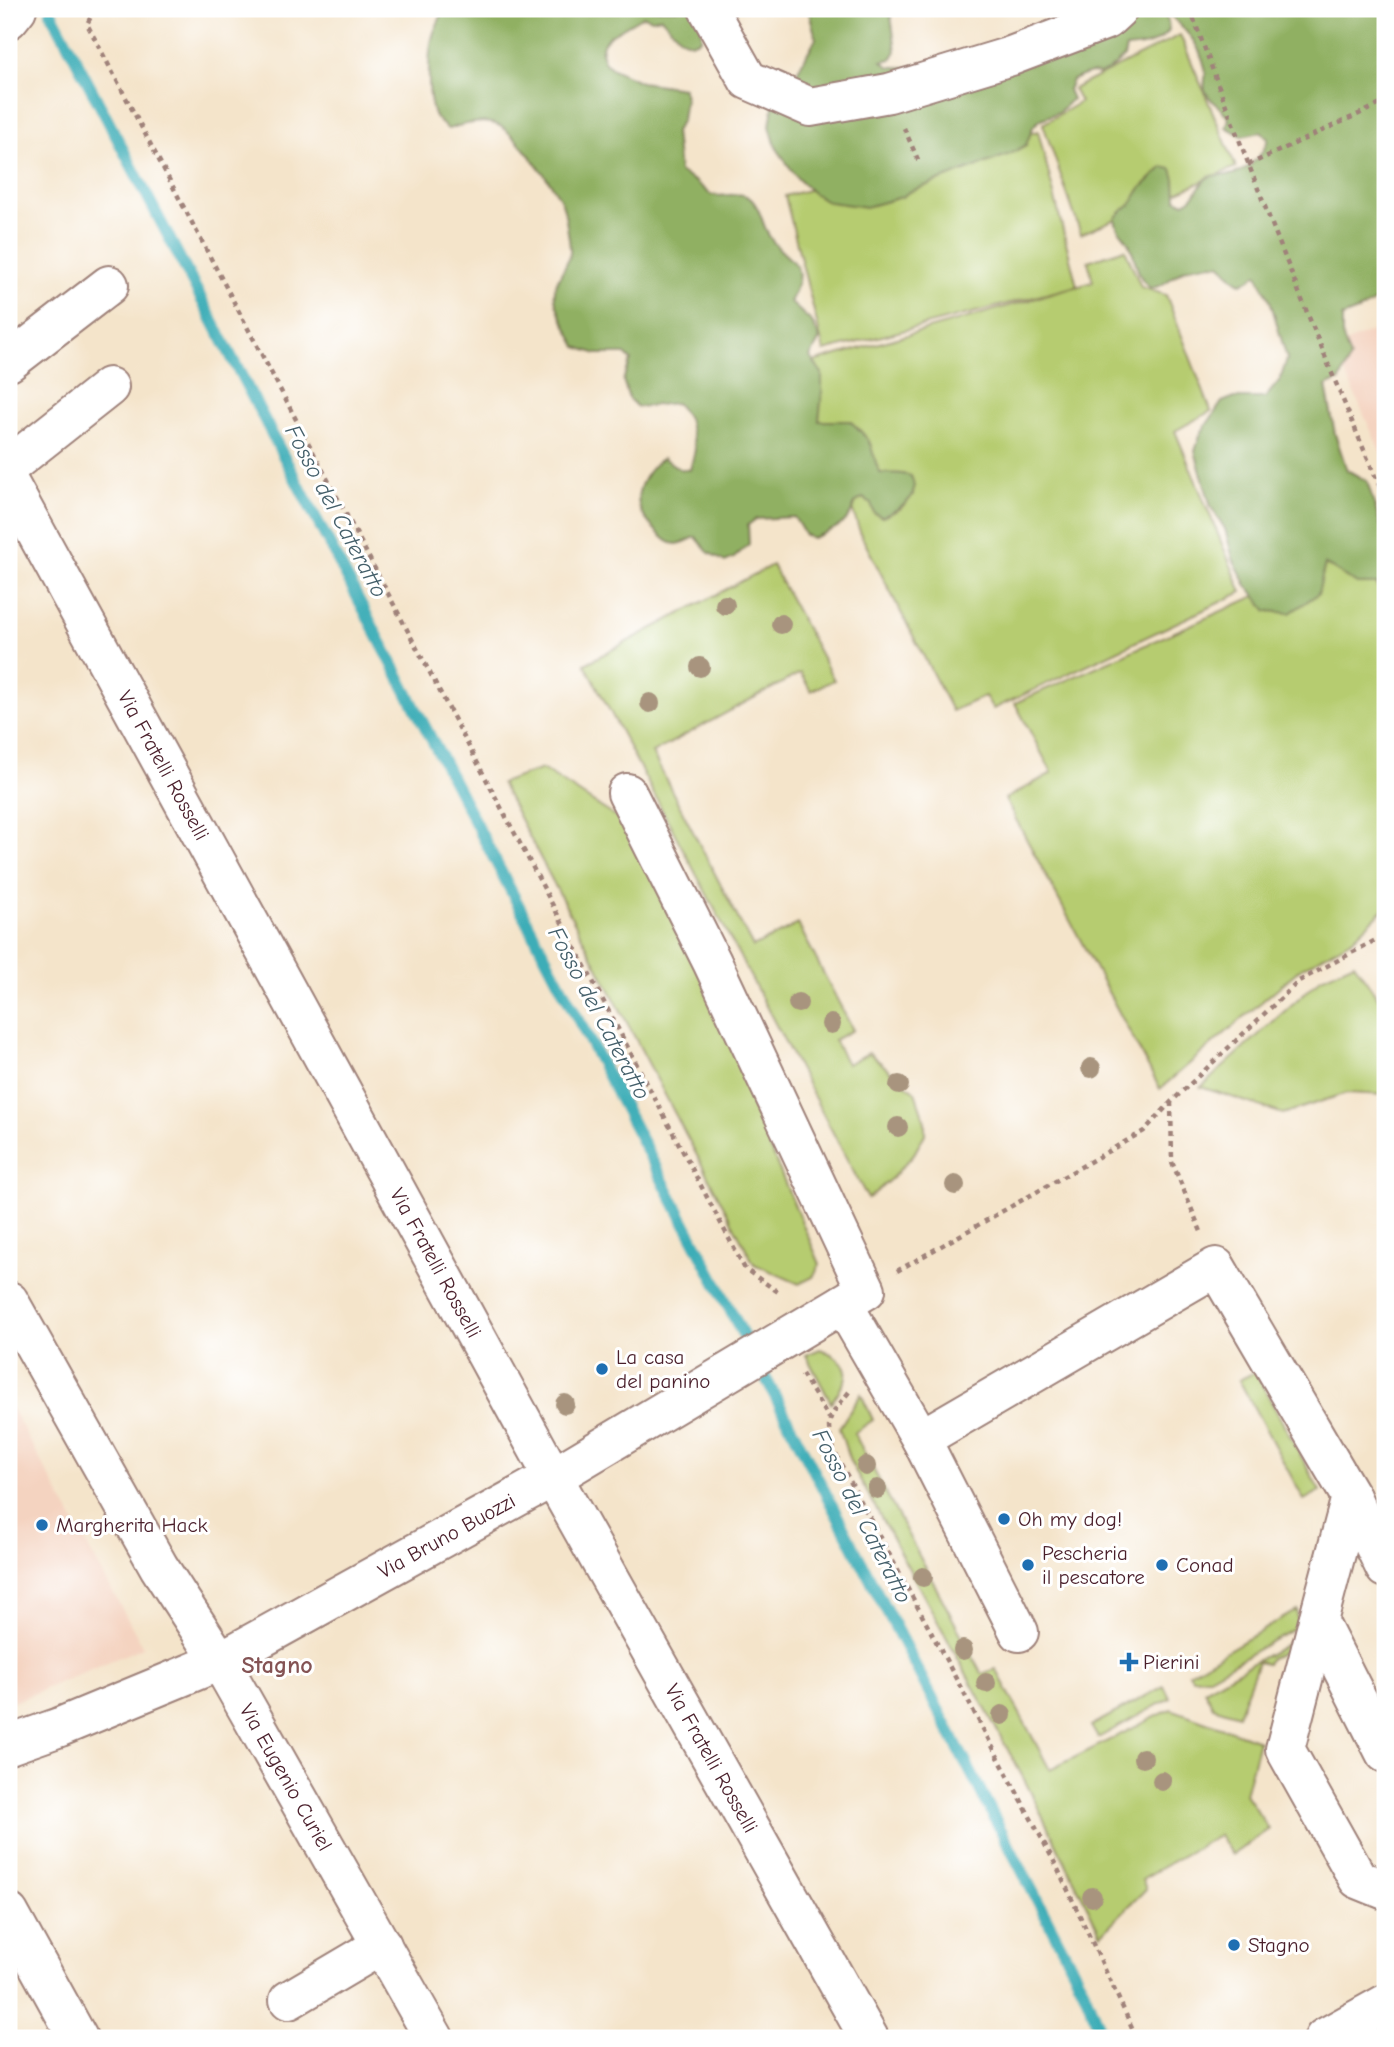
<svg xmlns="http://www.w3.org/2000/svg" width="1394" height="2047" viewBox="0 0 1394 2047" font-family="'Comic Neue',sans-serif">
  <style>
    .built { fill: #f4d3c0 }
    .green { fill: #b6cc70; stroke: #80764e; stroke-width: 2 }
    .forest { fill: #90b062; stroke: #6d6846; stroke-width: 2 }
    .lines { fill: none; stroke-linecap: round; stroke-linejoin: round }
    .stream { stroke: #3dadb7; stroke-width: 12 }
    .minor-casing { stroke: #9f827a; stroke-width: 42 }
    .path { stroke: #9f827a; stroke-width: 4.5; stroke-dasharray: 5 5; stroke-linecap: butt }
    .minor { stroke: #fff; stroke-width: 38 }
    .tree { fill: #a8947e }
    .poi-dot { fill: #1f6fb2; stroke: #fff; stroke-width: 2.5 }
    .labels { text-anchor: middle; dominant-baseline: central; stroke-width: 6; stroke-linejoin: round; paint-order: stroke }
    .street-label { font-size: 21px; fill: #4a1f2b; stroke: #fff }
    .poi-label { font-size: 21px; fill: #4a1f2b; stroke: #fff; text-anchor: start }
    .water-label { font-size: 23px; font-style: italic; fill: #445f6a; stroke: #fff }
    .quarter-label { font-size: 24px; font-weight: bold; fill: #845354; stroke: #fff }
  </style>
  <rect width="100%" height="100%" fill="#fff"/>
  <filter id="ink" filterUnits="userSpaceOnUse"><feTurbulence type="fractalNoise" baseFrequency=".0143" numOctaves="2"/><feDisplacementMap in="SourceGraphic" scale="14" xChannelSelector="R" yChannelSelector="G"/><feConvolveMatrix kernelMatrix="1 2 1 2 8 2 1 2 1" color-interpolation-filters="sRGB"/></filter>
  <filter id="wash" filterUnits="userSpaceOnUse"><feTurbulence type="fractalNoise" baseFrequency=".00686" numOctaves="4" result="noise"/><feDisplacementMap in="SourceGraphic" scale="28" xChannelSelector="R" yChannelSelector="G"/><feGaussianBlur stdDeviation="1.57" result="paint"/><feColorMatrix in="noise" values="0 0 0 0 0 0 0 0 0 0 0 0 0 0 0 0 0 1.4 0 .05"/><feComposite in="paint" operator="in"/></filter>
  <g filter="url(#wash)">
    <rect width="100%" height="100%" fill="#f4e4ca"/>
    <g class="built">
      <polygon points="1385,325 1385,462 1334,348"/>
      <polygon points="9,1403 143,1647 9,1704"/>
    </g>
    <g class="green">
      <polygon points="1180,35 1236,167 1081,234 1043,124 1080,102 1073,89"/>
      <polygon points="1038,131 1077,286 824,351 785,196"/>
      <polygon points="1125,249 1141,287 1166,295 1211,411 1175,431 1242,592 993,709 985,696 952,711 862,537 853,512 855,503 863,498 871,504 882,517 900,509 913,495 891,474 880,473 875,463 870,443 818,421 822,392 813,362 1093,282 1088,261"/>
      <polygon points="1361,549 1385,603 1385,908 1353,939 1300,969 1160,1089 1005,799 1052,773 1015,703"/>
      <polygon points="772,565 834,680 811,691 800,673 652,753 753,947 798,924 853,1030 834,1040 847,1064 869,1053 915,1092 925,1122 925,1134 914,1154 893,1177 868,1199 585,664"/>
      <polygon points="542,769 622,821 701,956 753,1109 820,1264 813,1277 799,1284 754,1264 501,783"/>
      <polygon points="1354,963 1385,1008 1385,1095 1347,1093 1283,1114 1201,1087 1321,978"/>
      <path d="M820 1349C831 1353 849 1362 846 1377 844 1385 836 1395 831 1403L806 1355Z"/>
      <polygon points="1255,1372 1320,1491 1304,1500 1239,1380"/>
      <polygon points="861,1394 873,1420 854,1433 982,1674 996,1669 1050,1770 1171,1709 1259,1741 1245,1794 1269,1829 1232,1855 1219,1835 1142,1879 1146,1889 1101,1934 1026,1783 850,1461 839,1428"/>
      <polygon points="1297,1610 1297,1627 1209,1677 1192,1678 1189,1673"/>
      <polygon points="1298,1638 1302,1644 1270,1658 1267,1664 1258,1662 1238,1715 1213,1707 1204,1690"/>
      <polygon points="1164,1686 1170,1698 1098,1738 1091,1726"/>
    </g>
    <g class="forest">
      <path d="M442 9H701V39L691 43 681 39 661 17 652 19 643 16 609 36 603 44 601 53 605 63 613 69 641 82 683 88 685 98 682 120 675 131 679 172C685 176 692 179 697 183 701 186 706 191 710 194 723 200 740 188 752 200 761 210 762 223 768 234 785 265 813 258 790 302L812 322 820 339 810 357 822 373V392L819 421H850C857 427 866 435 870 444 874 454 875 463 880 473 891 474 900 472 911 476 922 498 900 509 882 517L874 513 871 504 863 498 855 503C849 526 832 530 812 538L805 535 794 517 756 519 748 525 749 544 734 558 725 562 708 552 696 537C690 539 682 544 676 544 668 544 663 537 657 532 650 524 641 516 639 505 635 487 650 467 663 458L680 469 690 470 695 450 688 418 676 403 637 407 629 399 623 380 631 360 625 354H597L577 347C570 332 558 315 555 298 552 281 568 267 570 253 571 248 565 212 563 206 558 189 515 134 500 126 485 118 463 124 448 129 444 126 439 122 436 118 426 103 428 51 433 35 436 25 442 19 442 9Z"/>
      <path d="M808 9H890L896 51 891 59 882 61 890 67H940L1076 10 1087 9H1163L1168 21 1169 31C1157 45 1143 47 1126 48L1124 57 1108 71 1100 74 1090 73 1072 80 1068 90 1072 99 1059 112 1039 120 1033 127 1026 145 1010 154 909 192 902 197 866 207 829 202 813 193 797 178 776 147 770 126 773 106 787 90 816 38Z"/>
      <path d="M1168 9H1385V295L1360 310 1342 317V335L1350 358 1340 380 1326 386 1335 434 1347 470 1367 481 1385 539V580L1383 584H1357L1325 564 1318 594 1290 613 1267 611 1246 584 1233 559 1225 529 1211 507 1195 451 1201 433 1222 402 1232 398H1265L1280 380 1287 359 1270 300 1257 274 1249 280 1241 283C1231 279 1229 271 1220 264 1208 264 1197 264 1186 269 1172 275 1165 287 1150 288 1133 273 1138 259 1128 242 1122 231 1117 232 1115 218L1122 211 1130 205 1141 188 1163 167 1172 169 1175 179 1176 199 1185 203C1198 195 1198 186 1207 178 1215 172 1225 177 1234 174 1250 169 1264 153 1268 139L1261 132 1242 136 1226 127 1229 119C1223 107 1207 100 1205 90 1203 83 1207 75 1205 68 1199 42 1187 32 1169 14Z"/>
    </g>
    <g class="lines">
      <polyline class="stream" points="51,12 699,1250 1083,1988 1103,2038"/>
    </g>
  </g>
  <g filter="url(#ink)">
    <g class="lines">
      <defs>
        <g id="minor">
          <polyline points="708,9 748,80 810,107 889,93 1011,56 1106,20 1118,9"/>
          <polyline points="9,19 17,9"/>
          <polyline points="9,362 109,285"/>
          <polyline points="9,466 109,387"/>
          <path id="s1" d="M9 483 553 1477 869 2038"/>
          <path id="s2" d="M9 1301 159 1567 220 1661 434 2038"/>
          <polyline points="843,1304 921,1439 1019,1632"/>
          <polyline points="921,1439 1216,1267 1351,1497"/>
          <polyline points="1385,1568 1351,1497 1318,1621 1385,1753"/>
          <polyline points="1318,1621 1285,1749 1358,1879 1385,1890"/>
          <path id="s3" d="M9 1745 60 1727 220 1661 553 1477 866 1290 712 962 627 793"/>
          <polyline points="9,1913 78,2038"/>
          <polyline points="289,2000 382,1945"/>
          <polyline points="1324,2038 1385,2004"/>
        </g>
      </defs>
      <use href="#minor" class="minor-casing"/>
      <g class="path">
        <polyline points="95,9 87,24 745,1269 781,1294"/>
        <path d="M1190 9C1251 174 1315 337 1385 499"/>
        <polyline points="904,128 919,162"/>
        <polyline points="1248,165 1385,102"/>
        <polyline points="1171,1102 1172,1162 1202,1234"/>
        <polyline points="897,1271 1144,1131 1171,1102 1299,981 1385,935"/>
        <polyline points="802,1374 829,1418"/>
        <path d="M849 1392C828 1419 824 1419 835 1453L1057 1867 1137 2038"/>
      </g>
      <use href="#minor" class="minor"/>
    </g>
    <g class="tree">
      <circle cx="725" cy="605" r="10"/>
      <circle cx="781" cy="624" r="10"/>
      <circle cx="700" cy="667" r="10"/>
      <circle cx="650" cy="703" r="10"/>
      <circle cx="798" cy="1003" r="10"/>
      <circle cx="831" cy="1024" r="10"/>
      <circle cx="1091" cy="1068" r="10"/>
      <circle cx="899" cy="1085" r="10"/>
      <circle cx="898" cy="1127" r="10"/>
      <circle cx="955" cy="1185" r="10"/>
      <circle cx="565" cy="1404" r="10"/>
      <circle cx="866" cy="1466" r="10"/>
      <circle cx="877" cy="1489" r="10"/>
      <circle cx="923" cy="1577" r="10"/>
      <circle cx="963" cy="1650" r="10"/>
      <circle cx="986" cy="1683" r="10"/>
      <circle cx="1002" cy="1715" r="10"/>
      <circle cx="1143" cy="1758" r="10"/>
      <circle cx="1162" cy="1781" r="10"/>
      <circle cx="1092" cy="1897" r="10"/>
    </g>
  </g>
  <g class="poi-dot">
    <circle cx="602" cy="1369" r="7"/>
    <circle cx="1004" cy="1519" r="7"/>
    <circle cx="42" cy="1525" r="7"/>
    <circle cx="1028" cy="1565" r="7"/>
    <circle cx="1162" cy="1565" r="7"/>
    <path d="M1125.5 1651.5h7v7h7v7h-7v7h-7v-7h-7v-7h7z"/>
    <circle cx="1234" cy="1945" r="7"/>
  </g>
  <g class="labels">
    <g class="street-label">
      <text stroke="none"><textPath href="#s1" startOffset="322">Via Fratelli Rosselli</textPath></text>
      <text stroke="none"><textPath href="#s1" startOffset="889">Via Fratelli Rosselli</textPath></text>
      <text stroke="none"><textPath href="#s3" startOffset="486">Via Bruno Buozzi</textPath></text>
      <text stroke="none"><textPath href="#s1" startOffset="1456">Via Fratelli Rosselli</textPath></text>
      <text stroke="none"><textPath href="#s2" startOffset="551">Via Eugenio Curiel</textPath></text>
    </g>
    <g class="poi-label">
      <text x="616" y="1357">La casa<tspan x="616" dy="24">del panino</tspan></text>
      <text x="1018" y="1519">Oh my dog!</text>
      <text x="56" y="1525">Margherita Hack</text>
      <text x="1042" y="1553">Pescheria<tspan x="1042" dy="24">il pescatore</tspan></text>
      <text x="1176" y="1565">Conad</text>
      <text x="1143" y="1662">Pierini</text>
      <text x="1248" y="1945">Stagno</text>
    </g>
    <g class="water-label">
      <text transform="translate(336 511) rotate(62)">Fosso del Cateratto</text>
      <text transform="translate(599 1013) rotate(62)">Fosso del Cateratto</text>
      <text transform="translate(862 1516) rotate(63)">Fosso del Cateratto</text>
    </g>
    <g class="quarter-label">
      <text x="277" y="1665">Stagno</text>
    </g>
  </g>
  <rect width="1394" height="2047" fill="none" stroke="#fff" stroke-width="35"/>
</svg>
